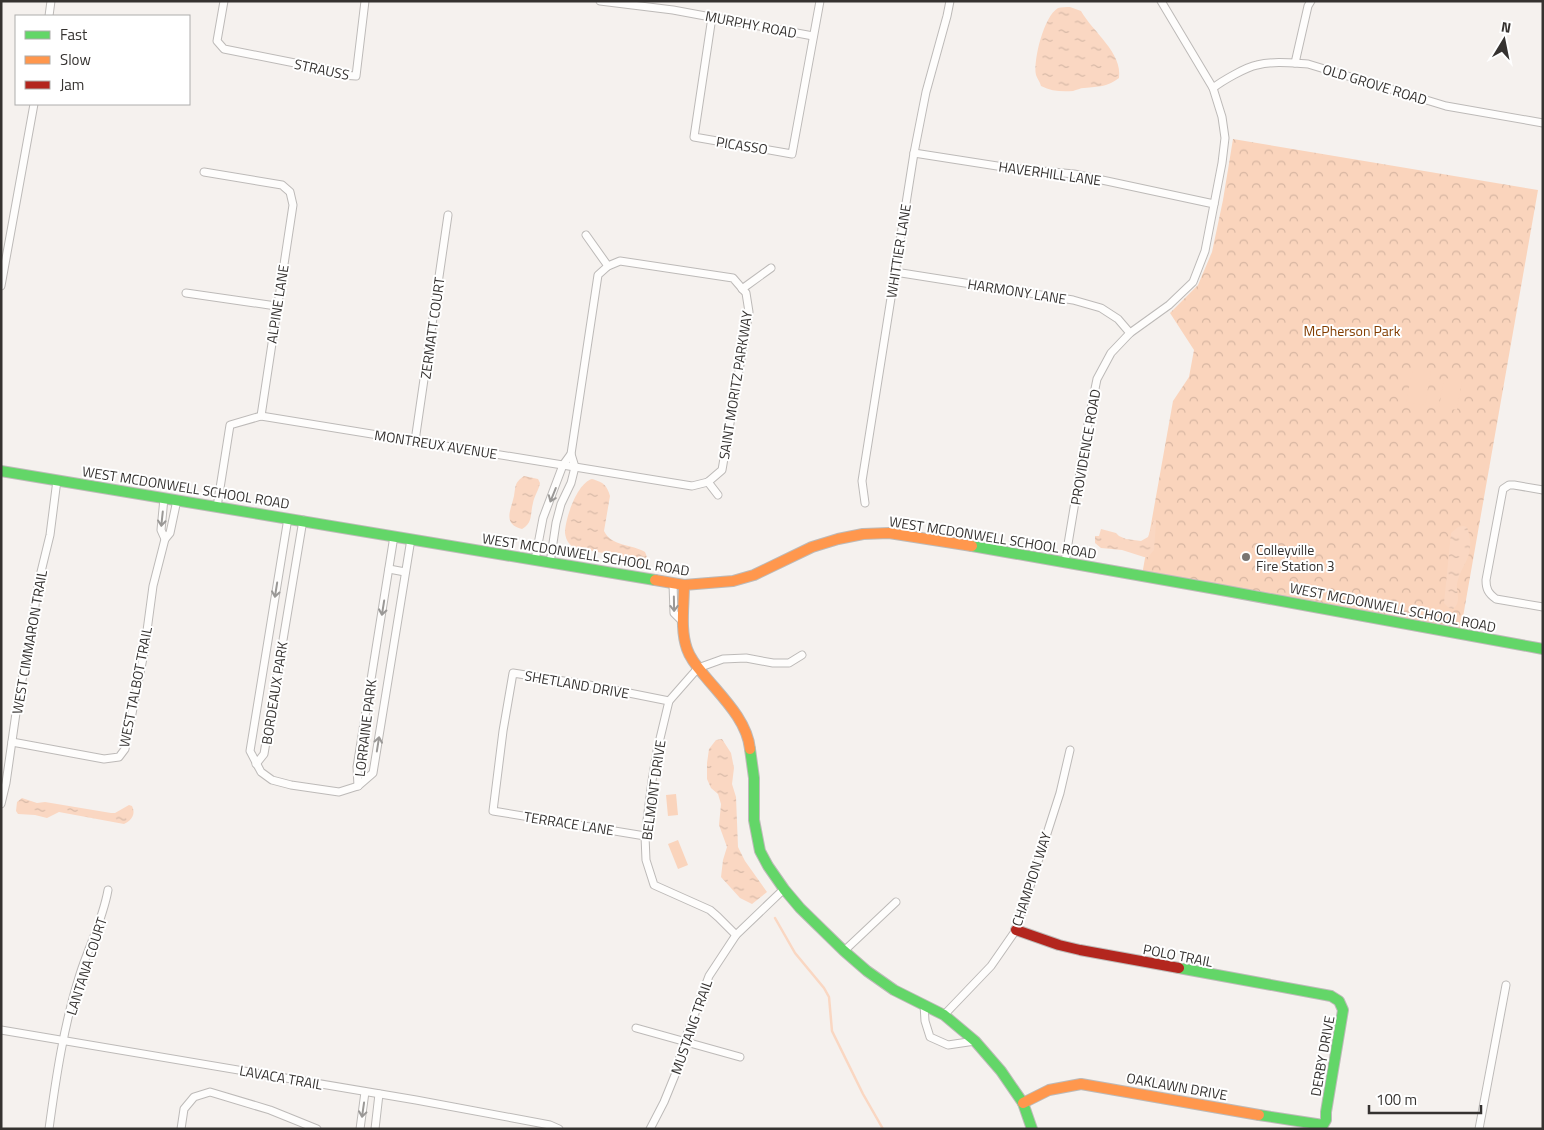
<svg xmlns="http://www.w3.org/2000/svg" width="1544" height="1130" viewBox="0 0 1544 1130" font-family="'Titillium Web',sans-serif">
  <style>
    .forest { fill: url(#forest-crowns) }
    .pitch { fill: #fad4bc }
    .water { fill: url(#water-ripples) }
    .lines { fill: none; stroke-linecap: round; stroke-linejoin: round }
    .stream { stroke: #fad7c2; stroke-width: 2.5 }
    .street-casing { stroke: #bdbab8; stroke-width: 9 }
    .fast-casing { stroke: #bdbab8; stroke-width: 12 }
    .slow-casing { stroke: #bdbab8; stroke-width: 12 }
    .jam-casing { stroke: #bdbab8; stroke-width: 12 }
    .street { stroke: #fefdfc; stroke-width: 7 }
    .fast { stroke: #63d668; stroke-width: 10 }
    .slow { stroke: #ff974d; stroke-width: 10 }
    .jam { stroke: #b3261e; stroke-width: 10 }
    .oneway { stroke: #9a9896 }
    .poi-dot { fill: #787572; stroke: #fff; stroke-width: 2 }
    .labels { text-anchor: middle; dominant-baseline: central; stroke-width: 4; stroke-linejoin: round; paint-order: stroke }
    .street-label { font-size: 14px; fill: #353230; stroke: #fff }
    .park-label { font-size: 14px; fill: #823d00; stroke: #fff }
    .poi-label { font-size: 14px; fill: #353230; stroke: #fff; text-anchor: start }
  </style>
  <defs>
    <pattern id="forest-crowns" width="20" height="18" patternUnits="userSpaceOnUse" patternTransform="scale(1.25)"><rect width="20" height="18" fill="#fad4bc"/><path d="M2 6a3 3 0 1 1 6 0M12 15a3 3 0 1 1 6 0" fill="none" stroke="#d7b6a2"/></pattern>
    <pattern id="water-ripples" width="26" height="14" patternUnits="userSpaceOnUse" patternTransform="scale(1.25)"><rect width="26" height="14" fill="#fad7c2"/><path d="M2 4q2-2 4 0t4 0M15 11q2-2 4 0t4 0" fill="none" stroke="#d7b9a7"/></pattern>
  </defs>
  <rect width="100%" height="100%" fill="#f5f1ee"/>
  <polygon class="forest" points="1233,139 1538,190 1460,634 1142,575 1173,401 1189,377 1194,350 1170,313 1198,285 1212,252 1223,200"/>
  <g class="pitch">
    <polygon points="1413,368 1431,371 1425,405 1406,402"/>
    <polygon points="1444,378 1462,381 1457,410 1439,407"/>
    <polygon points="676,794 678,815 668,816 666,795"/>
    <polygon points="678,840 688,865 678,869 668,844"/>
  </g>
  <g class="water">
    <path d="M1070 7 1081 11C1092 31 1123 53 1119 78 1105 88 1100 86 1084 88 1080 88 1077 90 1073 91 1061 92 1051 91 1041 86 1040 82 1037 78 1036 75 1033 60 1044 16 1058 8 1061 7 1067 7 1070 7Z"/>
    <path d="M524 476 538 479 540 483C539 490 534 496 533 503 530 514 533 523 522 529 502 524 511 510 514 496 516 486 514 483 524 476Z"/>
    <path d="M592 479C603 482 607 485 610 496L604 531C612 547 632 544 645 552L647 557 645 563 639 565 630 558 576 548C570 546 566 541 565 533 565 519 577 483 592 479Z"/>
    <polygon points="1154,520 1156,520 1156,522 1154,550 1148,557 1144,557 1122,550 1101,548 1095,543 1095,536 1099,536 1101,529 1116,533 1119,536 1126,539 1141,541 1148,537"/>
    <path d="M1463 526 1467 527C1469 533 1471 540 1470 547 1470 560 1459 570 1457 584 1456 593 1462 602 1453 609L1449 608 1444 603 1451 533 1458 527Z"/>
    <polygon points="722,739 731,753 734,768 732,784 736,797 738,847 745,861 767,892 752,904 740,898 721,877 723,860 727,847 719,825 721,804 718,794 711,788 707,779 707,763 709,749 716,740"/>
    <path d="M22 798 37 803 45 802 111 813H115L129 805 132 806C136 814 132 820 124 824L59 812 47 818 35 815 18 814 16 811 17 802Z"/>
  </g>
  <g class="lines">
    <polyline class="stream" points="775,918 795,953 824,988 829,997 832,1031 863,1094 883,1129"/>
    <defs>
      <g id="street">
        <polyline points="224,1 217,41 224,49 325,69 341,75 356,76 365,1"/>
        <polyline points="600,1 673,10 813,36"/>
        <polyline points="49,16 51,1"/>
        <polyline points="712,17 694,137 792,154 820,1"/>
        <polyline points="1295,63 1308,6 1311,1"/>
        <path d="M1213 88C1222 81 1246 67 1257 65 1274 61 1291 63 1308 64L1446 106 1543 123"/>
        <polyline points="914,153 1010,168 1074,174 1214,204"/>
        <polyline points="204,172 282,185 290,192 293,205 261,416"/>
        <polyline points="586,235 608,266"/>
        <polyline points="895,272 1073,300 1101,308 1118,319 1130,333"/>
        <polyline points="1,286 34,104"/>
        <polyline points="742,289 771,268"/>
        <polyline points="186,293 276,306"/>
        <polyline points="415,441 448,215"/>
        <polyline points="571,454 598,275 608,266 620,261 733,278 746,293 749,312 722,470 708,482"/>
        <polyline points="708,482 718,495"/>
        <path d="M1543 490 1514 485H1509L1503 489 1486 580C1486 589 1488 593 1496 599L1543 607"/>
        <polyline points="164,498 161,530 165,539"/>
        <polyline points="865,503 862,481 914,153 926,92 947,16 950,1"/>
        <polyline points="217,507 230,425 261,416 692,486 708,482"/>
        <polyline points="288,518 250,751 261,772 272,780 291,785 339,792 358,786 373,773 411,539"/>
        <polyline points="535,560 543,518 563,465 571,454 575,467 571,483 561,504 556,523 550,563"/>
        <polyline points="1065,562 1089,418 1097,379 1111,353 1130,333 1169,305 1193,282 1205,251 1222,163 1225,138 1222,117 1213,88 1161,1"/>
        <polyline points="389,569 405,572"/>
        <polyline points="673,584 674,613 682,621"/>
        <polyline points="12,742 104,759 119,757 125,749 144,653 153,586 165,539 170,533 177,500"/>
        <polyline points="256,764 264,754 303,520"/>
        <polyline points="358,786 357,767 394,536"/>
        <polyline points="1,804 6,783 18,699 27,656 39,580 50,535 57,480"/>
        <polyline points="645,836 493,811 503,731 513,673 589,685 669,701"/>
        <polyline points="736,935 718,917 710,910 654,885 646,860 645,836 652,781 657,751 669,701 698,668 723,659 746,658 773,663 789,663 802,655"/>
        <polyline points="844,951 896,902"/>
        <polyline points="924,1004 925,1021 930,1037 948,1045 975,1041"/>
        <polyline points="944,1015 991,966 1016,930 1060,793 1070,750"/>
        <polyline points="636,1028 740,1057"/>
        <polyline points="1,1030 416,1100 550,1125 559,1129"/>
        <path d="M49 1129C56 1077 64 1024 80 974 89 946 103 919 108 890"/>
        <polyline points="181,1129 184,1109 194,1097 210,1092 270,1110 317,1129"/>
        <polyline points="360,1129 365,1092"/>
        <polyline points="375,1129 379,1094"/>
        <polyline points="650,1129 664,1102 675,1075 684,1042 709,976 736,935 784,889"/>
        <polyline points="1479,1129 1506,985"/>
      </g>
      <g id="fast">
        <polyline points="1,471 655,580"/>
        <polyline points="972,546 1216,589 1543,649"/>
        <polyline points="750,749 754,778 754,820 760,851 768,866 784,889 800,908 844,951 867,971 894,990 944,1015 975,1041 1001,1071 1023,1103 1032,1129"/>
        <polyline points="1179,968 1331,996 1339,1001 1343,1010 1326,1112 1326,1120 1323,1125 1259,1115"/>
      </g>
      <g id="slow">
        <polyline points="655,580 684,585 733,581 754,575 812,547 838,539 863,534 889,533 972,546"/>
        <path d="M684 585C684 606 680 629 687 649 690 658 698 668 704 675 721 696 747 720 750 749"/>
        <polyline points="1023,1103 1049,1090 1081,1084 1259,1115"/>
      </g>
      <polyline id="jam" points="1016,930 1059,945 1080,950 1179,968"/>
    </defs>
    <use href="#street" class="street-casing"/>
    <use href="#fast" class="fast-casing"/>
    <use href="#slow" class="slow-casing"/>
    <use href="#jam" class="jam-casing"/>
    <use href="#street" class="street"/>
    <use href="#fast" class="fast"/>
    <use href="#slow" class="slow"/>
    <use href="#jam" class="jam"/>
  </g>
  <defs><path id="oneway-shaft" d="M-6 0H5M1.5-3L5.5 0L1.5 3" fill="none" stroke-width="1.6" stroke-linecap="round" stroke-linejoin="round" transform="scale(1.25)"/></defs>
  <g class="oneway">
    <use href="#oneway-shaft" transform="translate(553 495) rotate(112)"/>
    <use href="#oneway-shaft" transform="translate(162 519) rotate(96)"/>
    <use href="#oneway-shaft" transform="translate(276 590) rotate(99)"/>
    <use href="#oneway-shaft" transform="translate(674 604) rotate(89)"/>
    <use href="#oneway-shaft" transform="translate(383 608) rotate(99)"/>
    <use href="#oneway-shaft" transform="translate(378 744) rotate(-81)"/>
    <use href="#oneway-shaft" transform="translate(363 1110) rotate(98)"/>
  </g>
  <circle class="poi-dot" cx="1246" cy="557" r="5"/>
  <g class="labels">
    <g class="street-label">
      <text transform="translate(751 24) rotate(11)">MURPHY ROAD</text>
      <text transform="translate(322 69) rotate(12)">STRAUSS</text>
      <text transform="translate(1375 84) rotate(17)">OLD GROVE ROAD</text>
      <text transform="translate(742 145) rotate(9)">PICASSO</text>
      <text transform="translate(1050 173) rotate(8)">HAVERHILL LANE</text>
      <text transform="translate(898 251) rotate(-81)">WHITTIER LANE</text>
      <text transform="translate(1017 291) rotate(9)">HARMONY LANE</text>
      <text transform="translate(277 304) rotate(-81)">ALPINE LANE</text>
      <text transform="translate(432 328) rotate(-82)">ZERMATT COURT</text>
      <text transform="translate(735 385) rotate(-81)">SAINT MORITZ PARKWAY</text>
      <text transform="translate(436 444) rotate(9)">MONTREUX AVENUE</text>
      <text transform="translate(1085 447) rotate(-80)">PROVIDENCE ROAD</text>
      <text transform="translate(186 487) rotate(9)">WEST MCDONWELL SCHOOL ROAD</text>
      <text transform="translate(993 537) rotate(9)">WEST MCDONWELL SCHOOL ROAD</text>
      <text transform="translate(586 554) rotate(9)">WEST MCDONWELL SCHOOL ROAD</text>
      <text transform="translate(1393 607) rotate(11)">WEST MCDONWELL SCHOOL ROAD</text>
      <text transform="translate(29 642) rotate(-80)">WEST CIMMARON TRAIL</text>
      <text transform="translate(577 684) rotate(10)">SHETLAND DRIVE</text>
      <text transform="translate(135 687) rotate(-79)">WEST TALBOT TRAIL</text>
      <text transform="translate(274 693) rotate(-81)">BORDEAUX PARK</text>
      <text transform="translate(365 728) rotate(-83)">LORRAINE PARK</text>
      <text transform="translate(653 790) rotate(-82)">BELMONT DRIVE</text>
      <text transform="translate(569 823) rotate(9)">TERRACE LANE</text>
      <text transform="translate(1031 879) rotate(-72)">CHAMPION WAY</text>
      <text transform="translate(1178 955) rotate(11)">POLO TRAIL</text>
      <text transform="translate(86 966) rotate(-72)">LANTANA COURT</text>
      <text transform="translate(691 1027) rotate(-71)">MUSTANG TRAIL</text>
      <text transform="translate(1322 1056) rotate(-80)">DERBY DRIVE</text>
      <text transform="translate(281 1077) rotate(10)">LAVACA TRAIL</text>
      <text transform="translate(1177 1086) rotate(10)">OAKLAWN DRIVE</text>
    </g>
    <g class="park-label">
      <text x="1352" y="330">McPherson Park</text>
    </g>
    <g class="poi-label">
      <text x="1256" y="549">Colleyville<tspan x="1256" dy="16">Fire Station 3</tspan></text>
    </g>
  </g>
  <rect width="1544" height="1130" fill="none" stroke="#353230" stroke-width="5"/>
  <rect x="15" y="15" width="175" height="90" fill="#ffffff" stroke="#aeadac"/>
  <rect x="25" y="31" width="25" height="8" fill="#63d668" stroke="#aeadac"/>
  <text x="60" y="40" font-size="15" fill="#353230">Fast</text>
  <rect x="25" y="56" width="25" height="8" fill="#ff974d" stroke="#aeadac"/>
  <text x="60" y="65" font-size="15" fill="#353230">Slow</text>
  <rect x="25" y="81" width="25" height="8" fill="#b3261e" stroke="#aeadac"/>
  <text x="60" y="90" font-size="15" fill="#353230">Jam</text>
  <g transform="translate(1504 40) rotate(10)" stroke="#ffffff" stroke-width="4" paint-order="stroke">
  <path d="M0-4L9 19L0 12L-9 19Z" fill="#353230"/>
  <text y="-8" font-size="14" font-weight="bold" text-anchor="middle" fill="#353230">N</text>
  </g>
  <path d="M1369 1105v8h112v-8" fill="none" stroke="#353230" stroke-width="2.5"/>
  <text x="1376" y="1105" font-size="15" fill="#353230" stroke="#ffffff" stroke-width="4" paint-order="stroke">100 m</text>
</svg>
